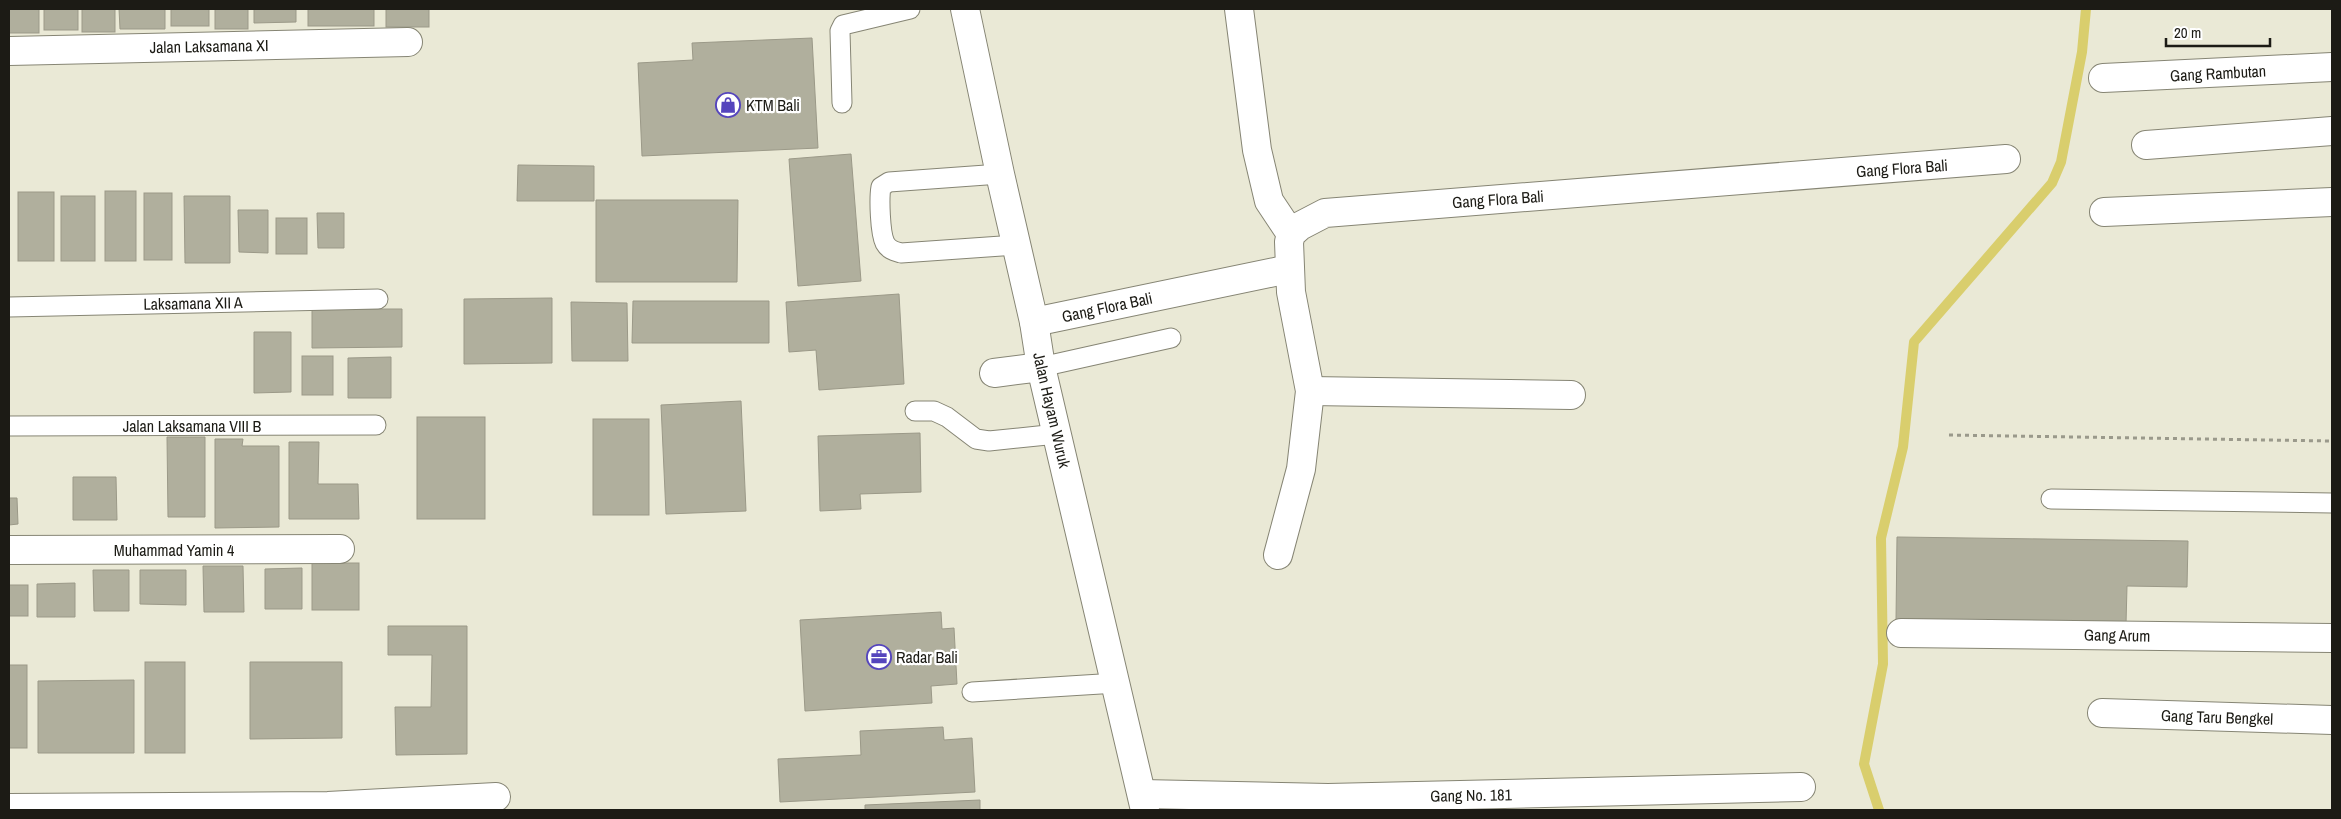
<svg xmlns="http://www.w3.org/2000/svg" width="2341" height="819" viewBox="0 0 2341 819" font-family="'Archivo Narrow',sans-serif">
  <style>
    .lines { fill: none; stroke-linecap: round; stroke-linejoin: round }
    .stream { stroke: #d9ce6d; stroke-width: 10 }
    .building { fill: #b0af9d; stroke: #9b9988 }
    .service-casing { stroke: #868574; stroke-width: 21 }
    .minor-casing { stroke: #868574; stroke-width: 30 }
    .secondary-casing { stroke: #868574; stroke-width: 30 }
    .path { stroke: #9a998b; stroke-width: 3; stroke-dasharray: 4 4; stroke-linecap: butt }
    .service { stroke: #fff; stroke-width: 19 }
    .minor { stroke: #fff; stroke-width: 28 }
    .secondary { stroke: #fff; stroke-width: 28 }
    .labels { text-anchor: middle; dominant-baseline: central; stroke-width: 4.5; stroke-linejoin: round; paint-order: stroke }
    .street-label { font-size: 16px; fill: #1c1b15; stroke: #fff }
    .poi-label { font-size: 16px; fill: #1c1b15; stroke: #fff; text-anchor: start }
  </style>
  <rect width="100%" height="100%" fill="#eae9d6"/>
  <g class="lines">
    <polyline class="stream" points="1879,810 1864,764 1883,664 1881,538 1903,447 1914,342 2052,183 2061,162 2082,52 2086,9"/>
  </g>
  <g class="building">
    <rect x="9" y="9" width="30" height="24"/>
    <rect x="44" y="9" width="34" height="21"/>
    <rect x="82" y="9" width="33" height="23"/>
    <polygon points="119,9 165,9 165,29 120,29"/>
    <rect x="171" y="9" width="38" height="17"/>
    <rect x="215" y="9" width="33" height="20"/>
    <polygon points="254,9 296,9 296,22 254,23"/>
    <rect x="308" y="9" width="66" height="17"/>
    <rect x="386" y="9" width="43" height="18"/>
    <polygon points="812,38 818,148 642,156 638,63 693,60 692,43"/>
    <polygon points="851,154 861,281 798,286 789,159"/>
    <polygon points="518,165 594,166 594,201 517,201"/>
    <rect x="105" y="191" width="31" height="70"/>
    <rect x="18" y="192" width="36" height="69"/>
    <rect x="144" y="193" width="28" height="67"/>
    <rect x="61" y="196" width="34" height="65"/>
    <polygon points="184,196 230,196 230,263 185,263"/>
    <polygon points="596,200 738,200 737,282 596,282"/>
    <polygon points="238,210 268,210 268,253 239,252"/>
    <polygon points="317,213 344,213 344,248 318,248"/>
    <rect x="276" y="218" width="31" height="36"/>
    <polygon points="899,294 904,384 819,390 816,350 789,352 786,302"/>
    <polygon points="552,298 552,363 464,364 464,299"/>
    <polygon points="633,301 769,301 769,343 632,343"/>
    <polygon points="571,302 627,303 628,361 572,361"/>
    <polygon points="312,309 402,309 402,347 312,348"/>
    <polygon points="254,332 291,332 291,392 254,393"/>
    <rect x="302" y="356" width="31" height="39"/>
    <polygon points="391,357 391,398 348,398 348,358"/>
    <polygon points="741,401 746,511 666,514 661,405"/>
    <rect x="417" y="417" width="68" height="102"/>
    <rect x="593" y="419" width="56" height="96"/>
    <polygon points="920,433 921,492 860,494 861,509 820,511 818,436"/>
    <polygon points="167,437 205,437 205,517 168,517"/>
    <polygon points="215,439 243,439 242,446 279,446 279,527 215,528"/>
    <polygon points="289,442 319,442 318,484 358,484 359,519 289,519"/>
    <polygon points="73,477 116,477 117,520 73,520"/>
    <polygon points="9,498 17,498 18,524 9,525"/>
    <polygon points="1897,537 2188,541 2187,587 2127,586 2126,624 1896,620"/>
    <rect x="312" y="563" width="47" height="47"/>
    <polygon points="203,566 243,566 244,612 204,612"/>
    <polygon points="302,568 302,609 265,609 265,569"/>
    <polygon points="93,570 129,570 129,611 94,611"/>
    <polygon points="140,570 186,570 186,605 140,604"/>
    <polygon points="75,583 75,617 37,617 37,584"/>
    <rect x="9" y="585" width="19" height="31"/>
    <polygon points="941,612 942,629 954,628 957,684 931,686 932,703 805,711 800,620"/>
    <polygon points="388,626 467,626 467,754 396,755 395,707 431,707 432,655 388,655"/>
    <rect x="145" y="662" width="40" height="91"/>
    <polygon points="250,662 342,662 342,738 250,739"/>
    <rect x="9" y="665" width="18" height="83"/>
    <polygon points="134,680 134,753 38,753 38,681"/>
    <polygon points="943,727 944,740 972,738 975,792 780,802 778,759 861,755 860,731"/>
    <polygon points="980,800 980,810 865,810 865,805"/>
  </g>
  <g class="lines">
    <defs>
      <g id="service">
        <polyline points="842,103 840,31 843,25 910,9"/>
        <path d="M1000 174 889 182 881 187C879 198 880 233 885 243 889 250 894 251 901 253L1016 245"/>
        <polyline points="9,307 378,299"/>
        <polyline points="1041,367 1171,338"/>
        <polyline points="915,411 934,411 947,417 976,439 989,441 1057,434"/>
        <polyline points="9,426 376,425"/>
        <polyline points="2051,499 2332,503"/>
        <polyline points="972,692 1117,683"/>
      </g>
      <g id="minor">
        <polyline points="1239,9 1257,150 1269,201 1291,234"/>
        <polyline points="9,51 408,42"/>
        <polyline points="2103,78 2332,67"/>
        <polyline points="2146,145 2332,131"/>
        <polyline points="2104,212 2332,202"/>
        <polyline points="1034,322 1289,269"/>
        <polyline points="994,373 1041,367"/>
        <polyline points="1310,391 1571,395"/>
        <polyline points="9,550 340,549"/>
        <polyline points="1278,555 1301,469 1310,391 1291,292 1289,242 1291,234 1300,226 1325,213 2006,159"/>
        <polyline points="1901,633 2332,638"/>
        <polyline points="2102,713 2332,720"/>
        <polyline points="1142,794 1328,798 1801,787"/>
        <polyline points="9,808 328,806 496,797"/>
      </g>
      <polyline id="secondary" points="965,9 1000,174 1034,322 1041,367 1145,810"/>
    </defs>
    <use href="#service" class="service-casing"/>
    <use href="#minor" class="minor-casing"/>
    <use href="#secondary" class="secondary-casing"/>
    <polyline class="path" points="1949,435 2332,441"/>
    <use href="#service" class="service"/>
    <use href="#minor" class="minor"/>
    <use href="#secondary" class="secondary"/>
  </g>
  <defs>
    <symbol id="shop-ring" viewBox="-11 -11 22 22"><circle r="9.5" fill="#fff" stroke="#5545bd" stroke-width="1.5"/><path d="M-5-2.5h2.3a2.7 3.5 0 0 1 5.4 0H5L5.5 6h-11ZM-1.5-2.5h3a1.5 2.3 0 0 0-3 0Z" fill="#5545bd"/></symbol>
    <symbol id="office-ring" viewBox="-11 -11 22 22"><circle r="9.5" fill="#fff" stroke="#5545bd" stroke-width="1.5"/><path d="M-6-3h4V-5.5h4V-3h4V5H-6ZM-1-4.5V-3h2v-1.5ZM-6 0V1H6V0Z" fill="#5545bd"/></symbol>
  </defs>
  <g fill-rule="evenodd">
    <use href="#shop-ring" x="714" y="91" width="28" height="28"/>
    <use href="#office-ring" x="865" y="643" width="28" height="28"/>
  </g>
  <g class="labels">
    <g class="street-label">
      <text transform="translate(209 46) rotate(-1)">Jalan Laksamana XI</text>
      <text transform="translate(2218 73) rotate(-3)">Gang Rambutan</text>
      <text transform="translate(1902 168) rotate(-4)">Gang Flora Bali</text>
      <text transform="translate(1498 199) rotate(-4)">Gang Flora Bali</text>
      <text transform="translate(193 303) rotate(-1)">Laksamana XII A</text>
      <text transform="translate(1107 307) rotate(-12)">Gang Flora Bali</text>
      <text transform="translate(1052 410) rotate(77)">Jalan Hayam Wuruk</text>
      <text x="192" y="426">Jalan Laksamana VIII B</text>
      <text x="174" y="550">Muhammad Yamin 4</text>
      <text transform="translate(2117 635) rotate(1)">Gang Arum</text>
      <text transform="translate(2217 717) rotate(2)">Gang Taru Bengkel</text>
      <text transform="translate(1471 795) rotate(-1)">Gang No. 181</text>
    </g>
    <g class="poi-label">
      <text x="746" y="105">KTM Bali</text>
      <text x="896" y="657">Radar Bali</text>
    </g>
  </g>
  <rect width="2341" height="819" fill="none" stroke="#1c1b15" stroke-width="20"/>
  <path d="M2166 38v8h104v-8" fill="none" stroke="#1c1b15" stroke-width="2.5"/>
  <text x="2174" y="38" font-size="15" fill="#1c1b15" stroke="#ffffff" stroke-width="4" paint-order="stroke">20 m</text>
</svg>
